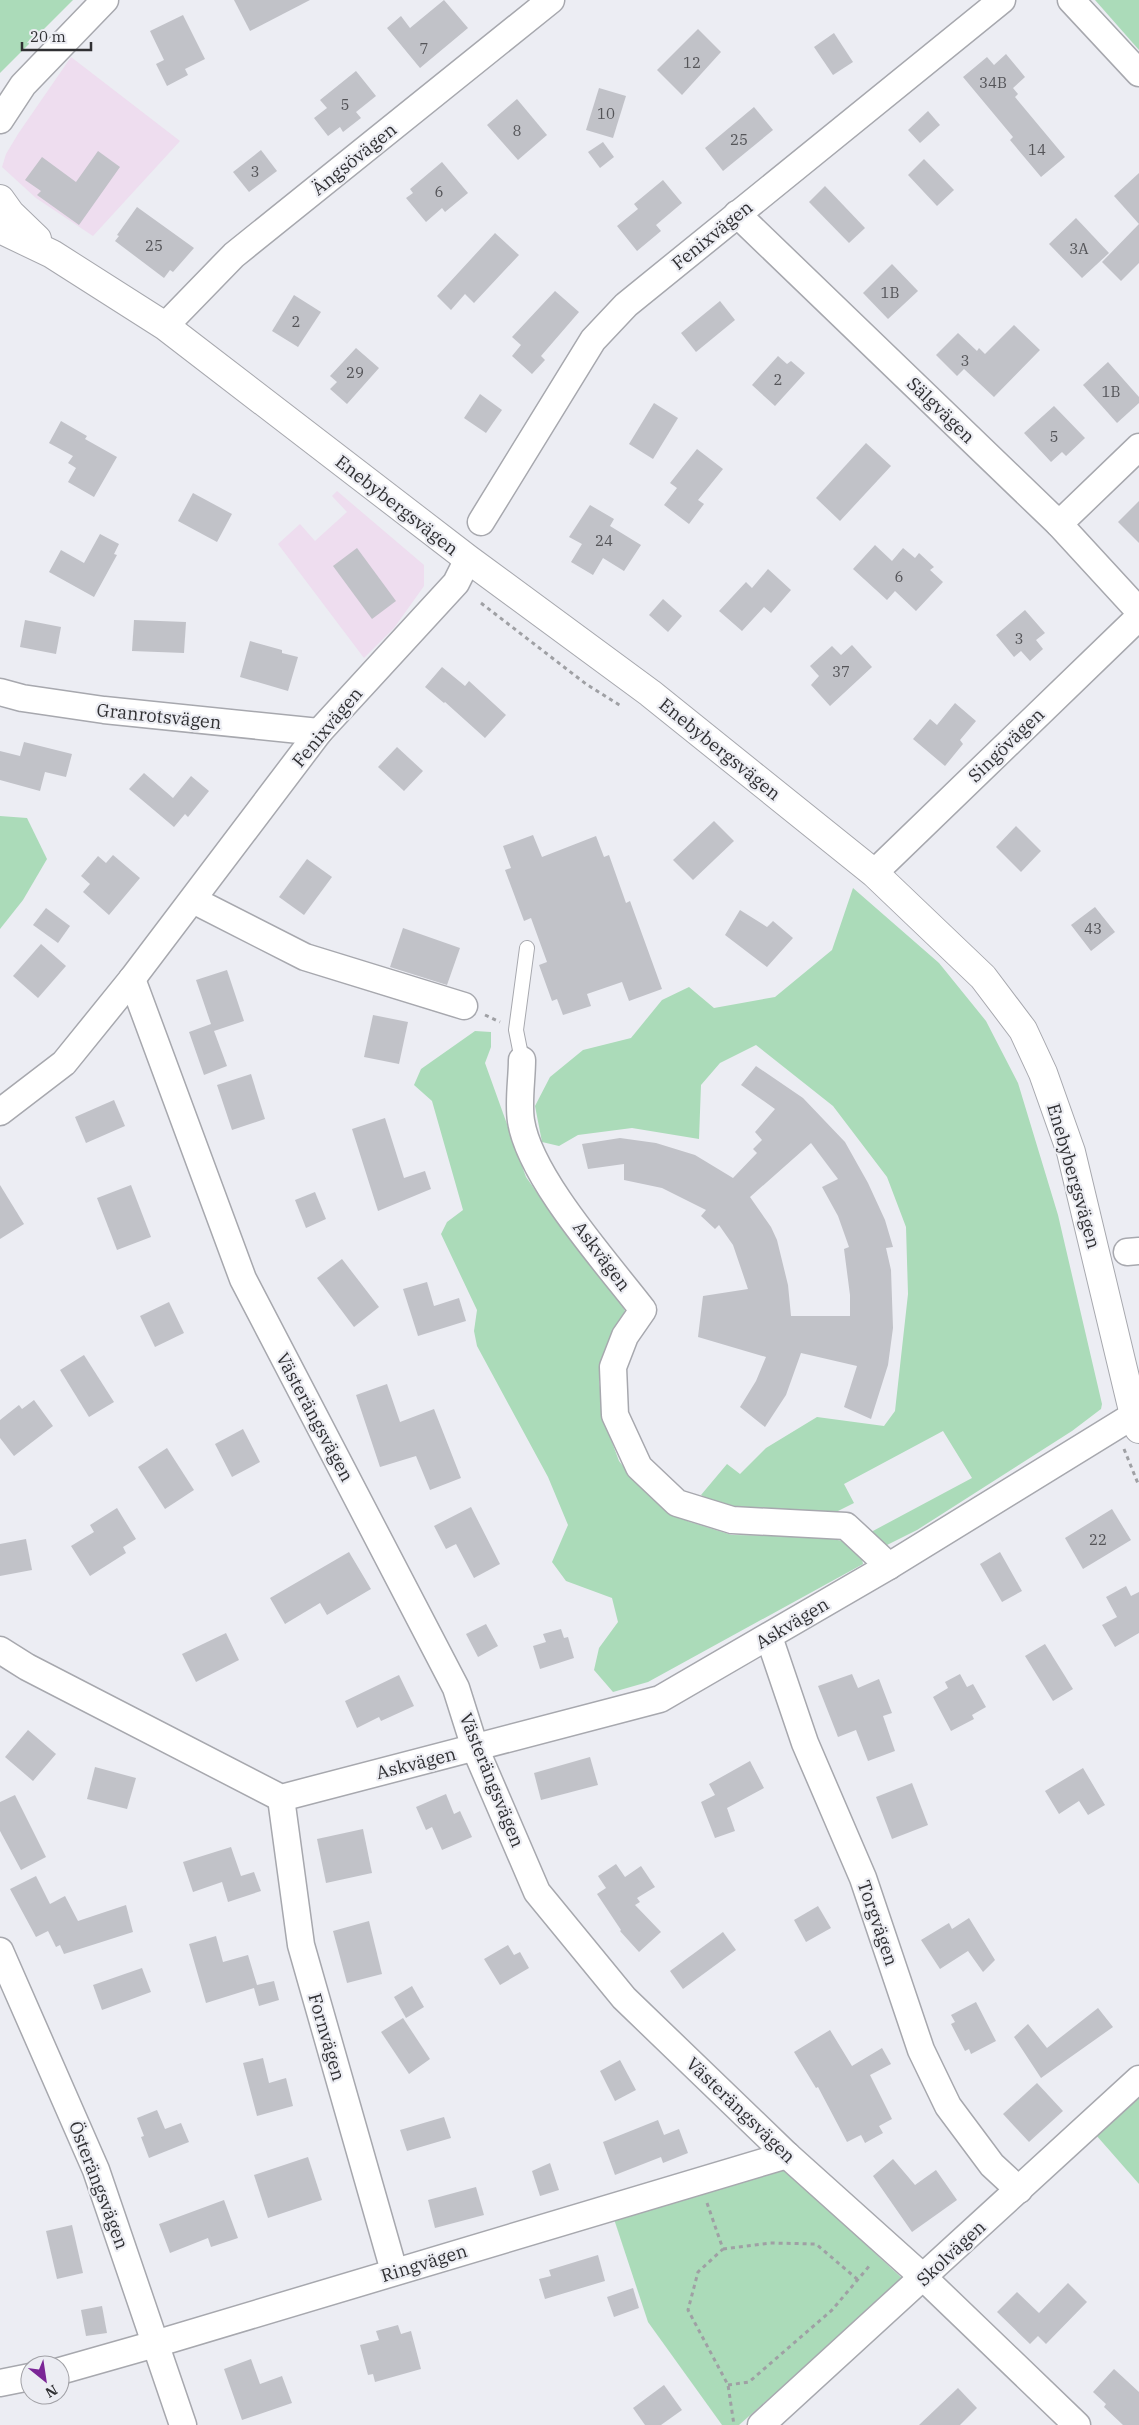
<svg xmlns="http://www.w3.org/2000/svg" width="1139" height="2425" viewBox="0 0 1139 2425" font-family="'IBM Plex Serif',serif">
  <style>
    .commercial { fill: #eeddef }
    .green { fill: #abdbb9 }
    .building { fill: #c1c2c8; fill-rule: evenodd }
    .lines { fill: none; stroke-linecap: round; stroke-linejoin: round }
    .lane-casing { stroke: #a7a8ae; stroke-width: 16 }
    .street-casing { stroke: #a7a8ae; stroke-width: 29 }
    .secondary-casing { stroke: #a7a8ae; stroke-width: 30 }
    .path { stroke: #9fa0a4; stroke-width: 3; stroke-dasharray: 4 4; stroke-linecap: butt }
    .lane { stroke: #fff; stroke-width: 14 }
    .street { stroke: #fff; stroke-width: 26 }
    .secondary { stroke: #fff; stroke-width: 28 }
    .labels { text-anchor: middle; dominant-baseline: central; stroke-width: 4.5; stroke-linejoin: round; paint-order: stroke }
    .number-label { font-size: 15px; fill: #545458 }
    .street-label { font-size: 18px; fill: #303033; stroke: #ecedf3 }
  </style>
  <rect width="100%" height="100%" fill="#ecedf3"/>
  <g class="commercial">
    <polygon points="71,57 180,141 93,236 36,198 2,167 6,154 18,134"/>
    <polygon points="337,491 424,565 424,586 394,628 364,658 278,544 300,524 315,541 347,512 332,496"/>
  </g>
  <g class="green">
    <polygon points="0,0 73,0 0,73"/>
    <polygon points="1095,0 1139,0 1139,50"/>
    <polygon points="0,816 27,818 47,859 23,900 0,929"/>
    <polygon points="853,888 939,963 986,1021 1018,1083 1058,1215 1102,1404 1101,1409 1072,1431 917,1530 885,1546 871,1532 972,1478 943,1431 844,1484 854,1503 836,1512 802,1513 728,1510 701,1495 727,1464 740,1474 766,1448 817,1417 884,1426 895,1411 908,1294 906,1227 887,1177 833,1106 756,1045 720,1063 701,1085 699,1139 632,1128 578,1135 559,1146 542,1142 535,1106 550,1077 583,1050 631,1038 662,1000 689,987 714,1008 775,997 832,950"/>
    <polygon points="475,1031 491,1032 491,1047 485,1063 526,1177 559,1224 571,1226 606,1275 625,1311 599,1381 606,1426 619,1461 636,1482 674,1515 690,1522 732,1535 812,1536 850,1542 861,1552 863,1564 648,1682 613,1692 594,1670 599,1648 618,1622 612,1598 566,1581 552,1562 568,1525 548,1477 477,1346 474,1331 477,1310 441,1234 447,1222 463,1210 432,1101 414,1085 421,1069"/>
    <polygon points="1139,2098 1139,2184 1096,2135"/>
    <polygon points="783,2168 904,2280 739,2425 722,2425 648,2322 613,2216"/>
  </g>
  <g class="building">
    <polygon points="234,0 310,0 250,31"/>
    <polygon points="444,0 468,28 420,68 387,28 401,16 410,28"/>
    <polygon points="183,15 205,59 185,69 188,75 167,86 156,64 164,60 150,31"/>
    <polygon points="698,29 721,52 682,95 657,70"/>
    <polygon points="834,33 853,62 833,75 814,47"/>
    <polygon points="1006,54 1025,77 1013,88 1018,94 1015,97 1065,157 1041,177 1010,140 1013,137 963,77 987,57 994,65"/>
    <polygon points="356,71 376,96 356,112 361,118 343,132 340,127 328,136 314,118 327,108 320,100"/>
    <polygon points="599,88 626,96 613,138 586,130"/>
    <polygon points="517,99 547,135 518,160 487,125"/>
    <polygon points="754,107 773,130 723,171 705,148"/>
    <polygon points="928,111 940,125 920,143 908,130"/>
    <polygon points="603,142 614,157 600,168 588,152"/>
    <polygon points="261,150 277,171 249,192 233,172"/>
    <polygon points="98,151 120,167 79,225 37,195 41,191 25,180 42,157 76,182"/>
    <polygon points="924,159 954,190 937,206 908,175"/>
    <polygon points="442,162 468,193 445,212 442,208 426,222 406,198 413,193 410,189"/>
    <polygon points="1139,173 1139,224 1114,196"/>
    <polygon points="663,180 682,203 656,225 661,231 637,251 617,226 638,209 634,204"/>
    <polygon points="825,186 865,228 849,243 809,202"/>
    <polygon points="137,207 194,248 173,272 170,270 164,278 115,241 119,236 117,235"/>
    <polygon points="1076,218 1109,253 1082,278 1049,244"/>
    <polygon points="1139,224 1139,263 1121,281 1102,262"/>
    <polygon points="495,233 519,255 474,303 465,294 451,310 437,296"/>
    <polygon points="892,264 918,291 888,319 863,293"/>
    <polygon points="555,291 579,312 541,356 545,360 532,374 512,356 521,345 512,337"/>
    <polygon points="294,295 321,312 298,347 272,331"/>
    <polygon points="720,301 735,320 696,352 681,333"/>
    <polygon points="1014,325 1040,350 994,397 964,369 957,376 936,355 958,333 977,351 979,348 985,354"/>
    <polygon points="356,348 379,368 347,404 330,389 337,382 330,376"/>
    <polygon points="778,356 787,364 791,361 805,373 775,406 752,385"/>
    <polygon points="1108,362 1139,397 1139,403 1117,423 1083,385"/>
    <polygon points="480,394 502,410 486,433 464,418"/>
    <polygon points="654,403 678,418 653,459 629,444"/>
    <polygon points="1054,406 1085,438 1066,456 1062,452 1051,462 1024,433"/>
    <polygon points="61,421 87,436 85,439 117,457 94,497 68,482 76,468 68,463 73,456 49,443"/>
    <polygon points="866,443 891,466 840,521 816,498"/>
    <polygon points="697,449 723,469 698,500 704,504 689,524 664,505 677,488 670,483"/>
    <polygon points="193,493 232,514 217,542 178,521"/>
    <polygon points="1139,501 1139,543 1118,522"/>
    <polygon points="590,505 614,519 610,526 641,545 624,571 603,558 593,575 571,562 582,544 569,537"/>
    <polygon points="100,534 119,544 114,554 117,555 94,597 49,572 61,550 84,563"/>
    <polygon points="875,545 892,561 903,548 915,558 919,553 934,567 930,570 943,582 916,611 895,591 887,600 853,569"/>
    <polygon points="357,548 396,601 372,619 333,566"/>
    <polygon points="768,569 791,590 771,613 764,607 742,631 719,611 746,582 752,588"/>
    <polygon points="663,599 682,616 668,632 649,615"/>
    <polygon points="1025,610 1045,633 1036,640 1043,649 1030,661 1021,651 1014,657 996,635"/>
    <polygon points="25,620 61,627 56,654 20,647"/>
    <polygon points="134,620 186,622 184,653 132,651"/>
    <polygon points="250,641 282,650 282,653 298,657 288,691 240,677"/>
    <polygon points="852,645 872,667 830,706 811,685 819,676 810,666 832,646 841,655"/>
    <polygon points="442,667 465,686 469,681 506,715 485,738 445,702 444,703 425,687"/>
    <polygon points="955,703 976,721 960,740 963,744 945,766 913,739 930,719 937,725"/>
    <polygon points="24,742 72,754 66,777 45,772 40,791 0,780 0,751 20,756"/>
    <polygon points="397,747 423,771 404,791 378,767"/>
    <polygon points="144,773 173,798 191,776 209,791 188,817 185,814 174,827 129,789"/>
    <polygon points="714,821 734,841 693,880 673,860"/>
    <polygon points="1016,826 1041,851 1021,872 996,847"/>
    <polygon points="533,835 542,857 596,836 604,857 609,855 626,903 630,901 662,989 629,1001 622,982 587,994 591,1006 563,1015 557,999 552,1001 539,965 547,962 531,918 524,921 505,870 511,868 503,846"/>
    <polygon points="113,855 140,878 109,915 83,892 90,884 81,876 98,856 106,863"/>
    <polygon points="307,859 332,877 304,915 279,897"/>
    <polygon points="1095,907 1115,932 1091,951 1071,925"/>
    <polygon points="46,908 70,926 58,943 33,925"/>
    <polygon points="740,910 767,927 773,921 793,938 767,967 725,935"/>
    <polygon points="403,928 460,948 447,985 390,967"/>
    <polygon points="41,944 66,966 38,998 13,976"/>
    <polygon points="227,970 244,1021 214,1031 227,1066 204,1075 189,1032 211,1024 196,980"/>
    <polygon points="373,1015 408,1022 399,1064 364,1057"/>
    <path d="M756 1066 803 1098 845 1142 868 1183 885 1220 893 1247 886 1248 891 1270 893 1328 888 1365 871 1419 844 1407 857 1366 801 1353 786 1395 765 1427 740 1407 756 1381 766 1357 698 1337 703 1296 748 1289 733 1245 719 1225 715 1229 701 1216 706 1210 662 1188 624 1180V1164L588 1169 582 1144 620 1138 656 1143 695 1155 733 1178 757 1153 753 1149 762 1140 755 1132 775 1109 741 1085ZM811 1143 838 1179 822 1187 838 1216 849 1247 844 1249 850 1295V1316H791L788 1285 777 1240 771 1227 750 1197Z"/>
    <polygon points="251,1074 265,1119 232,1130 217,1085"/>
    <polygon points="114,1100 125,1126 86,1143 75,1117"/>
    <polygon points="385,1118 404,1178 425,1171 431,1189 378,1211 352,1129"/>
    <polygon points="0,1185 24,1224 0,1239"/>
    <polygon points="131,1185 151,1237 117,1250 97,1198"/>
    <polygon points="315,1192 326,1219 306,1228 295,1200"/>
    <polygon points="342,1259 379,1307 354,1327 317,1278"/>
    <polygon points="427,1282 434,1306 459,1298 466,1321 418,1336 403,1289"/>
    <polygon points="169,1302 184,1333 155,1347 140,1316"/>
    <polygon points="84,1355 114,1402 89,1417 60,1370"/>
    <polygon points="387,1384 400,1422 434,1409 461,1478 430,1490 416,1456 380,1467 356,1395"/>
    <polygon points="34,1400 53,1426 14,1456 0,1438 0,1420 19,1405 22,1409"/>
    <polygon points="243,1429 260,1462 232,1477 215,1444"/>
    <polygon points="167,1448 194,1490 165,1509 138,1467"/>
    <polygon points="471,1507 500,1564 474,1578 456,1544 446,1549 434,1526"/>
    <polygon points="117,1508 136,1539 123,1547 126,1553 90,1576 71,1546 94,1532 90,1525"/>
    <polygon points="1112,1509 1131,1540 1083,1569 1065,1538"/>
    <polygon points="26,1539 32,1570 0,1576 0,1544"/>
    <polygon points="349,1552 371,1589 327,1615 320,1603 285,1624 270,1598"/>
    <polygon points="1000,1552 1022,1591 1002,1602 980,1564"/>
    <polygon points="1126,1586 1131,1596 1139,1592 1139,1633 1115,1647 1102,1625 1117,1617 1106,1597"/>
    <polygon points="486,1624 498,1646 478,1657 466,1634"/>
    <polygon points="561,1629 564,1638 568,1637 574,1658 540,1669 533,1646 546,1642 543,1634"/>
    <polygon points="226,1633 239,1660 196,1682 182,1654"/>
    <polygon points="1045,1644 1073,1689 1053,1701 1025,1656"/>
    <polygon points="852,1674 858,1688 879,1679 892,1713 883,1716 895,1751 868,1761 856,1730 838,1737 818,1686"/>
    <polygon points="960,1674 967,1687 973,1684 986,1707 972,1715 974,1719 951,1731 933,1697 948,1688 945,1682"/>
    <polygon points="399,1675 414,1706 381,1721 379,1717 357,1728 345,1701"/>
    <polygon points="28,1730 56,1754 33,1781 5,1757"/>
    <polygon points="590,1757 598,1785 541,1800 534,1773"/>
    <polygon points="750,1761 764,1788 727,1808 735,1831 715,1838 701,1802 715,1795 709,1784"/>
    <polygon points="95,1767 136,1778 127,1809 87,1799"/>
    <polygon points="1083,1768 1105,1805 1088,1815 1079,1801 1059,1814 1045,1791"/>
    <polygon points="912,1783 928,1825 892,1839 876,1797"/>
    <polygon points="446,1794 454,1814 460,1811 472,1837 442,1850 432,1827 426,1830 416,1807"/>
    <polygon points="15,1795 46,1857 21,1870 0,1831 0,1802"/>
    <polygon points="363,1829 372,1873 326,1883 317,1839"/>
    <polygon points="231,1847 241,1876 254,1872 261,1891 228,1902 222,1882 193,1892 183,1862"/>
    <polygon points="616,1864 625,1877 641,1866 655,1887 637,1898 640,1902 635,1905 661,1932 639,1952 620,1931 621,1930 597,1894 606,1888 598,1876"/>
    <polygon points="36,1876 50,1904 65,1896 78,1921 126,1905 133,1932 64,1954 60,1945 56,1947 48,1931 36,1937 10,1889"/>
    <polygon points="818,1906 831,1928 806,1942 794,1920"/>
    <polygon points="969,1918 995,1960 983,1972 968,1951 940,1969 921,1940 949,1923 952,1929"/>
    <polygon points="369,1921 382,1974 347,1983 333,1931"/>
    <polygon points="723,1932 736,1950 683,1989 670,1971"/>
    <polygon points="216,1936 223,1962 248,1955 257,1985 274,1981 279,2000 259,2006 254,1988 206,2003 189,1944"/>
    <polygon points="508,1945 514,1955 520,1952 529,1968 500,1985 484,1959"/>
    <polygon points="142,1968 151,1992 102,2010 93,1985"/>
    <polygon points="412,1986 424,2007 406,2018 394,1997"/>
    <polygon points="976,2002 996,2041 971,2054 969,2049 965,2051 951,2024 955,2022 951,2015"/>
    <polygon points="1098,2008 1113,2027 1041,2078 1014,2037 1028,2024 1047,2048"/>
    <polygon points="403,2018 430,2059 409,2074 381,2032"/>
    <polygon points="830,2030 852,2066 882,2048 891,2064 870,2075 892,2119 879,2126 883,2133 865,2143 861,2135 847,2142 818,2087 816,2088 794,2052"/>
    <polygon points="263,2058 269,2083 286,2078 293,2106 257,2116 243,2063"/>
    <polygon points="620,2060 636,2090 615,2101 600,2071"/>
    <polygon points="1037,2083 1063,2111 1029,2142 1003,2114"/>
    <polygon points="157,2110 165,2129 181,2123 189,2142 149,2158 141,2137 144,2136 137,2118"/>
    <polygon points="444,2117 451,2138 407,2151 400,2130"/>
    <polygon points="658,2120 664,2135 679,2129 688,2153 663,2163 661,2157 615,2175 603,2142"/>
    <polygon points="308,2157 322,2200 268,2218 254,2175"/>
    <polygon points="893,2159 915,2185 936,2170 957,2200 912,2232 873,2176"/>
    <polygon points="550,2163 559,2190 540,2196 532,2171"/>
    <polygon points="476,2187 484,2215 435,2228 428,2200"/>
    <polygon points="224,2200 238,2238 211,2247 208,2238 170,2253 159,2224"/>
    <polygon points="72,2225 83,2273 57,2279 46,2231"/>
    <polygon points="598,2255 605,2281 545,2299 539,2279 551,2276 549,2270"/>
    <polygon points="1068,2283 1087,2302 1046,2344 1038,2336 1030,2344 997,2312 1017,2292 1039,2313"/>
    <polygon points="633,2288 639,2308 614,2317 607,2297"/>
    <polygon points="102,2306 107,2333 86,2336 81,2310"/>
    <polygon points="398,2325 401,2334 411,2331 421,2369 375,2382 373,2374 368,2375 360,2345 379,2340 376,2331"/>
    <polygon points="251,2359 260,2384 282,2376 292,2403 242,2420 224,2369"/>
    <polygon points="1114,2369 1139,2392 1139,2425 1123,2425 1104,2407 1106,2404 1093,2392"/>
    <polygon points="664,2385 682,2410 661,2425 645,2425 633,2408"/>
    <polygon points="958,2388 977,2408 960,2425 919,2425"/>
  </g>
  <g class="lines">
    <defs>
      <polyline id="lane" points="522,1060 516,1030 527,948"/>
      <g id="street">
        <polyline points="1071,0 1139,73"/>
        <polyline points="0,120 23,85 105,0"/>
        <polyline points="737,214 1059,524 1139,611"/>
        <polyline points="165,326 234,255 551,0"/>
        <polyline points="481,522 593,340 626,305 1002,0"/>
        <polyline points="1059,524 1139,447"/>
        <polyline points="0,692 22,698 104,710 319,732"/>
        <polyline points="874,873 1139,617"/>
        <polyline points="193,900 305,957 464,1006"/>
        <polyline points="132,979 243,1279 456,1688 475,1748 537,1892 624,1998 787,2155 924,2278 1077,2425"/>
        <path d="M522 1060C522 1079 518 1102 521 1121 530 1178 607 1263 643 1310L625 1336 613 1367 615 1415 639 1467 677 1503 732 1520 846 1526 889 1566"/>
        <polyline points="0,1112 64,1063 132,979 319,732 456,583 468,559"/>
        <polyline points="1127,1252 1139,1251"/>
        <polyline points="769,1637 805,1743 863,1878 921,2050 948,2106 992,2165 1019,2190"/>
        <polyline points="0,1650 27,1667 281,1798 660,1699 889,1566 1134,1415"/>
        <polyline points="281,1798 301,1945 394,2271"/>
        <polyline points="0,1951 96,2170 183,2425"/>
        <polyline points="60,2371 155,2344 787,2155"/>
        <polyline points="0,2383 30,2377"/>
        <polyline points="761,2425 1139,2079"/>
      </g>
      <g id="secondary">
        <polyline points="0,199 10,213 37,239"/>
        <polyline points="0,229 52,254 165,326 468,559 650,693 874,873 983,977 1023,1030 1043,1073 1071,1152 1134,1415 1139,1429"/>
      </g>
    </defs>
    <use href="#lane" class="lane-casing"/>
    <use href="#street" class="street-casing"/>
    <use href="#secondary" class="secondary-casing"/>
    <g class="path">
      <polyline points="481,603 586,684 621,706"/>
      <polyline points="485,1015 500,1022"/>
      <polyline points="1124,1449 1139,1486"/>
      <polyline points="707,2203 723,2249 698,2272 688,2310 728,2385 734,2425"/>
      <polyline points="723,2249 770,2243 816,2244 857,2279"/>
      <polyline points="728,2385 749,2382 832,2310 871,2264"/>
    </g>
    <use href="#lane" class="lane"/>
    <use href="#street" class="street"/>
    <use href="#secondary" class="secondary"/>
  </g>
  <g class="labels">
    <g class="number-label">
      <text x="424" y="48">7</text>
      <text x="692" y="62">12</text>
      <text x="993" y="82">34B</text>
      <text x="345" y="104">5</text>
      <text x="606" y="113">10</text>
      <text x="517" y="130">8</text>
      <text x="739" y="139">25</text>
      <text x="1037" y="149">14</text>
      <text x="255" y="171">3</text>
      <text x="439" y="191">6</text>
      <text x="154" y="245">25</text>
      <text x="1079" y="248">3A</text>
      <text x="890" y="292">1B</text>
      <text x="296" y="321">2</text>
      <text x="965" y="360">3</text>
      <text x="355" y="372">29</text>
      <text x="778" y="379">2</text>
      <text x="1111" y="391">1B</text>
      <text x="1054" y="436">5</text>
      <text x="604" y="540">24</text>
      <text x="899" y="576">6</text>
      <text x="1019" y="638">3</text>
      <text x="841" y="671">37</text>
      <text x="1093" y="928">43</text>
      <text x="1098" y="1539">22</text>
    </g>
    <g class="street-label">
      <text transform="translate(354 159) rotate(-39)">Ängsövägen</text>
      <text transform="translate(712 235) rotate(-39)">Fenixvägen</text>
      <text transform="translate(941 410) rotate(44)">Sälgvägen</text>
      <text transform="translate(397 505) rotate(38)">Enebybergsvägen</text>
      <text transform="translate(159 716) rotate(6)">Granrotsvägen</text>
      <text transform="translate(327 727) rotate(-50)">Fenixvägen</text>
      <text transform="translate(1006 745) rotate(-44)">Singövägen</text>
      <text transform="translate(720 749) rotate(39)">Enebybergsvägen</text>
      <text transform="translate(1074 1176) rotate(74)">Enebybergsvägen</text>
      <text transform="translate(602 1256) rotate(53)">Askvägen</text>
      <text transform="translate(315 1417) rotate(62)">Västerängsvägen</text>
      <text transform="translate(792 1623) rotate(-31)">Askvägen</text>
      <text transform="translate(416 1763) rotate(-14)">Askvägen</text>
      <text transform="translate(492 1780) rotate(68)">Västerängsvägen</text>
      <text transform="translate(878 1923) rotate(71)">Torgvägen</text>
      <text transform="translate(327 2037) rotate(74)">Fornvägen</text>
      <text transform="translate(741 2110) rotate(44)">Västerängsvägen</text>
      <text transform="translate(99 2185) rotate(69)">Österängsvägen</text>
      <text transform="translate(951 2253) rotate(-43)">Skolvägen</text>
      <text transform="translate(424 2263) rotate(-17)">Ringvägen</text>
    </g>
  </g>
  <g transform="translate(45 2380) rotate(150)"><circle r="24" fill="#ecedf3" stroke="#a1a1a6"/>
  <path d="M0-4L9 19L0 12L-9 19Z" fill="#7b2696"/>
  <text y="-8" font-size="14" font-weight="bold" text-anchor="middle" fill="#303033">N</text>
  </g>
  <path d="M22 42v8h69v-8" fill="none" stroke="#303033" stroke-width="2.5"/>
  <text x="30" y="42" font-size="15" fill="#303033" stroke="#ecedf3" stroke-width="4" paint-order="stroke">20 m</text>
</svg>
